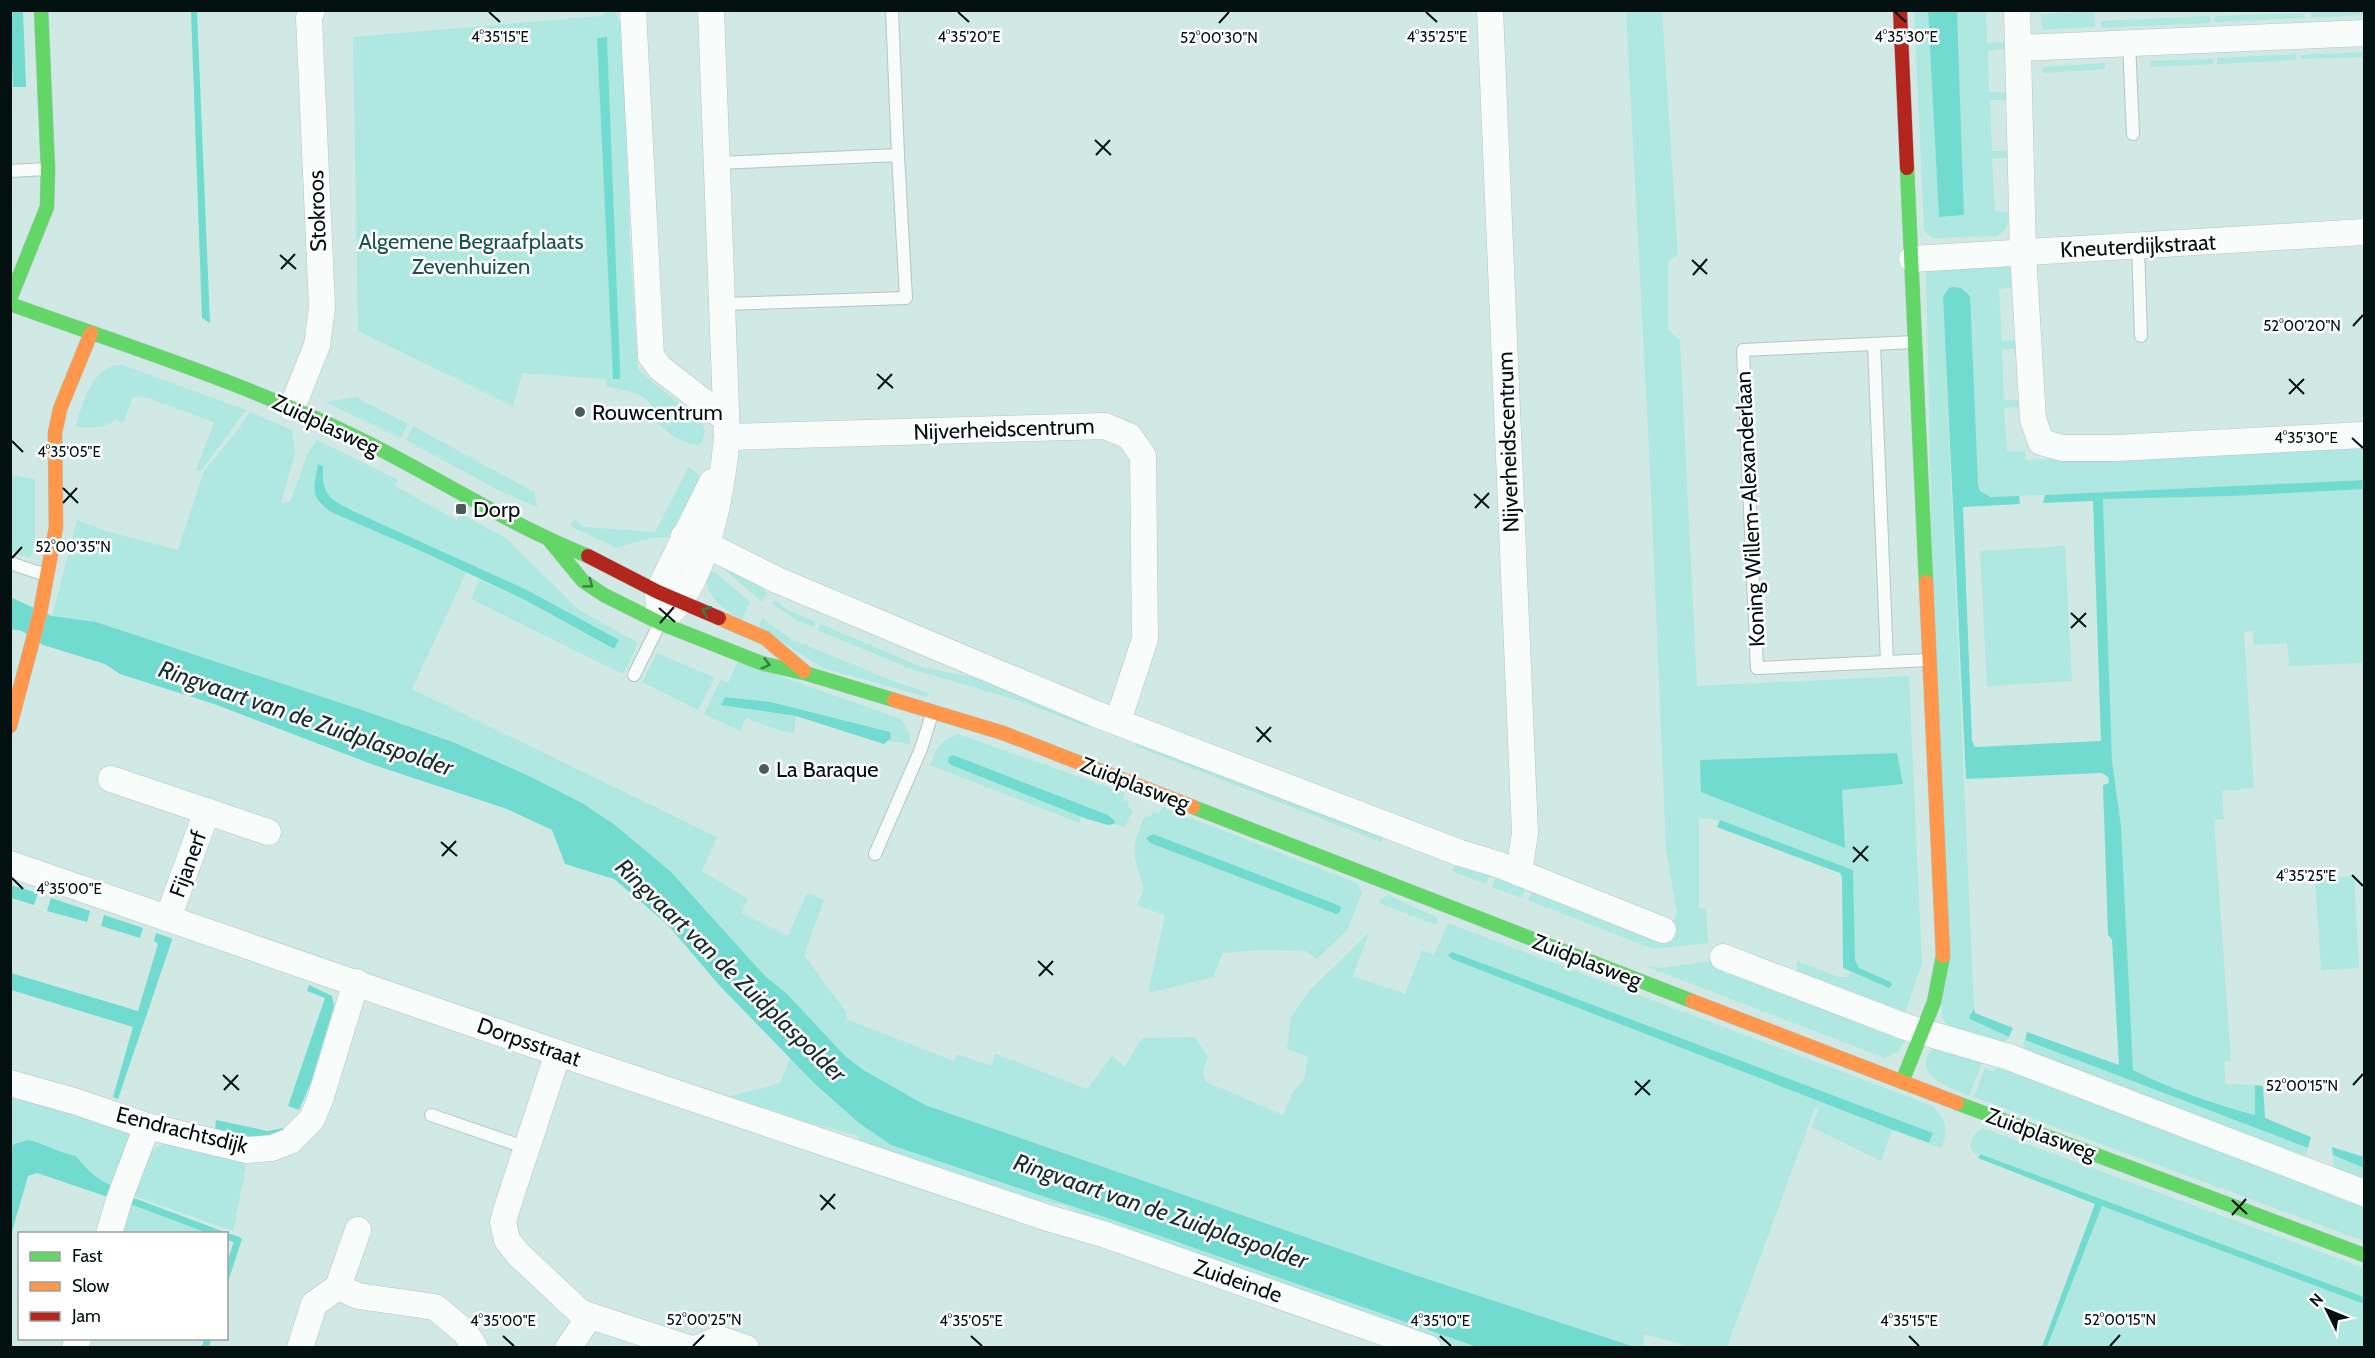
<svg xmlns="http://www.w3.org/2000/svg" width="2375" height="1358" viewBox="0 0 2375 1358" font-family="Cabin,sans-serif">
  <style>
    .green { fill: #aee8e0; fill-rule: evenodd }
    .water { fill: #72dbcf }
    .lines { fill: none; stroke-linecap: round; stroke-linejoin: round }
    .stream { stroke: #72dbcf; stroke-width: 7 }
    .lane-casing { stroke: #b3c6c3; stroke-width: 14 }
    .street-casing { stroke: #b3c6c3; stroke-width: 27 }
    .fast-casing { stroke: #b3c6c3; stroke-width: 15 }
    .slow-casing { stroke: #b3c6c3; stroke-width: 15 }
    .jam-casing { stroke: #b3c6c3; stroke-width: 15 }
    .lane { stroke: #f8fcfb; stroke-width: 12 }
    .street { stroke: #f8fcfb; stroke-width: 26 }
    .fast { stroke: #63d668; stroke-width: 14 }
    .slow { stroke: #ff974d; stroke-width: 14 }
    .jam { stroke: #b3261e; stroke-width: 14 }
    .oneway { stroke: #387e40 }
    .ticks { fill: none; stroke: #031210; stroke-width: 2 }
    .poi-dot { fill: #4b5d5b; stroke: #fff; stroke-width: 2 }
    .labels { text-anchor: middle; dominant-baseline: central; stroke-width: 5; stroke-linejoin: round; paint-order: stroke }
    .street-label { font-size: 22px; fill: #031210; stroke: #fff }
    .park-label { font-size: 22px; fill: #18534c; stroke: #fff }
    .poi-label { font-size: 22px; fill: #031210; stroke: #fff; text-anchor: start }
    .water-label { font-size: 24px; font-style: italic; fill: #172e2b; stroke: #fff }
    .ticks-label { font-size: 15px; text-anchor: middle; fill: #031210; stroke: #fff; stroke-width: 5; stroke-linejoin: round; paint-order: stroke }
  </style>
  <rect width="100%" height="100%" fill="#d1e9e5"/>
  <g class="green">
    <path d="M610 11H615L623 29 630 246 638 370 701 421C707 430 705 439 698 446L675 438 654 420C656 392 627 392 607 386L605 379 522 373 513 406 358 331 353 37 600 16ZM598 38H607L620 379 613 378Z"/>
    <path d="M1626 11H1662L1678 255 1668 261V329L1680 340 1697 686 1909 676 1922 964 1905 1012 1797 971V961L1839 977H1847L1851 972 1889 988 1891 982 1859 968 1855 960 1853 870 1720 820 1699 818V908L1706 909 1708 943 1653 949 1528 900 1532 891 1665 943 1677 912 1666 850 1650 469ZM1897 753 1903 784 1842 790 1845 848 1700 760Z"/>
    <path d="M1914 11H1928L1939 217 1964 215 1957 11H1986L1987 43 2006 42 2007 48 1988 51 1989 92 2008 93V100H1990L1992 151H2011V157L1992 159 1995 211 2008 212C2008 224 2008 230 1997 236L1933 238 1927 234 1924 228Z"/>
    <polygon points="2094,11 2095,27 2042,30 2041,14"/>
    <polygon points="2364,11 2364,15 2311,18 2311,12"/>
    <polygon points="2304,13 2305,18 2215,22 2215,16"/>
    <polygon points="2210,16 2210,23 2101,28 2101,21"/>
    <polygon points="2364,52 2364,57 2301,59 2301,55"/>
    <polygon points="2296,54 2296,60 2217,64 2217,58"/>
    <polygon points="2213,59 2213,64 2151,67 2151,61"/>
    <polygon points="2105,63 2105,69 2043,73 2043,67"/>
    <path d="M2007 263 2012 266 2017 287 1999 289 2002 341 2020 340V348L2002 350 2004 400H2022V407L2004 408 2007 451H2025L2026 460 2364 445V480L2019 496C2004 496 1984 502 1978 484L1943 297 1974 1009 1969 1017 2009 1037 1999 1048 1950 1029 1942 1017 1926 271 1934 265Z"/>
    <path d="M116 365H123L246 410 201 471 196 470 214 422 142 396 133 397 123 423 116 420 102 427H76C81 406 92 369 116 365Z"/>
    <polygon points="355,397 408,424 401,438 325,402"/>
    <path d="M250 412 292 430 295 453 281 503 290 502 307 455 317 440 398 480 395 486 457 520 460 513 507 539 579 610 637 642 634 653 623 674 471 599 479 580 525 600 613 649 618 640 527 590 353 511C329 498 322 496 323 466L318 464 319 503 331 512 421 551 466 573 412 689 717 837 702 871 748 899 741 913 788 936 807 893 824 900 804 955 847 1013 846 1019 954 1061 957 1054 991 1066 996 1054 1087 1089 1112 1056 1125 1066 1142 1038 1195 1037 1208 1057 1203 1072 1206 1082 1283 1115 1294 1090 1304 1080 1308 1057 1287 1049 1291 1018 1308 992 1369 932 1353 976 1405 994 1422 950 1434 955 1448 923 1933 1106C1945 1120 1950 1129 1941 1148L1929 1144 1933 1133 1452 959 1896 1131 1891 1132 1881 1161 1811 1127 1819 1109 1815 1108 1727 1347H1691L1644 1334 1643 1347H1635L1412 1274 925 1105C899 1090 870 1077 846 1058 817 1033 795 1001 765 976L615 825 582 803 529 776 453 742 359 709 96 622 52 616 77 520 106 531 178 550 204 471 237 431Z"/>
    <polygon points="413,426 534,492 537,507 502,492 406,440"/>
    <polygon points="689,467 698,474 699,481 668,537 650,538 617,548 570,526 574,519 585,527 655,532"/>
    <polygon points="11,475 35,479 35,552 29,558 11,552"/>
    <path d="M2364 489V663L2289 666 2287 643 2254 645 2253 631 2244 632 2254 788 2222 791 2224 819 2214 820 2231 1061 2224 1062 2226 1084 2255 1085 2256 1115C2214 1104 2172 1089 2133 1070L2121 826 2112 761 2103 499 2234 496Z"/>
    <polygon points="2065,546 2072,681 1987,686 1980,551"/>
    <polygon points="717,563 738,568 767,593 762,602"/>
    <path d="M707 569 717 574 750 602 742 620C723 608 702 596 707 569Z"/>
    <polygon points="776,600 787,610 815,622 814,627 797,621 772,603"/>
    <polygon points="762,618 791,639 893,681 929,693 927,697 823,668 759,627"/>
    <polygon points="820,624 922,667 991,681 1090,721 1087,727 1020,701 911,669 817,630"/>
    <polygon points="657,653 713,677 713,681 698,710 642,682"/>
    <polygon points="738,661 901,719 910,734 910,744 889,741 891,738 890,732 771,702 725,697 721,705 796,716 794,733 781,731 746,718 740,731 704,714 721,679 728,683"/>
    <path d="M958 734 1125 793 1122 799 1129 803 1128 807 1133 811 1125 827 1114 824 1115 821 948 762 951 765 1082 817 1079 823 930 765C938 747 939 741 958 734Z"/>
    <polygon points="1137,739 1384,835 1381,842 1135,746"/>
    <path d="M1162 807 1357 883 1362 893 1347 930 1317 959 1306 951 1262 950 1223 953 1213 977 1148 993 1165 915 1137 905 1144 889C1134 855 1129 851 1144 817L1151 816 1153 812 1159 814ZM1153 834 1338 905 1340 912 1336 914 1150 843 1146 838Z"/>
    <polygon points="1456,864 1490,875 1486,884 1452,871"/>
    <polygon points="2354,876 2359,968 2321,970 2315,879"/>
    <polygon points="1496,877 1525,889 1522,898 1492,887"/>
    <polygon points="1388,895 1438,918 1436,925 1379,903 1381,899"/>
    <polygon points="1712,961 1906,1038 1899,1051 1885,1058 1645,966 1662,968"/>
    <polygon points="2025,1040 2308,1148 2304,1157 2025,1057 2023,1044"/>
    <path d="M1935 1046 1982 1063 1969 1096C1955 1089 1919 1079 1927 1057 1928 1053 1933 1049 1935 1046Z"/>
    <polygon points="790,1058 859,1123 891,1145 1166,1238 1477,1347 1458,1347 1100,1223 1063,1205 1016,1196 858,1143 859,1136 806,1122 730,1096 780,1083"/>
    <polygon points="2002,1065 2347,1201 2364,1200 2364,1241 1974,1097 1985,1068 1993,1071"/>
    <path d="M11 1088 117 1124 129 1134 130 1151 115 1187C97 1181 87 1170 76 1156L63 1154 41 1143 14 1144 11 1150Z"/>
    <path d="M1983 1128 2364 1268V1297L1980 1154H1974L1970 1147C1972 1138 1975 1132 1983 1128Z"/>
    <polygon points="167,1142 242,1161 246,1166 233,1231 128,1194 148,1152"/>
    <polygon points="2333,1155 2364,1168 2364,1185 2334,1174"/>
    <polygon points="128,1202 215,1233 117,1234"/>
    <polygon points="2102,1206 2364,1304 2364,1347 2047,1348"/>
  </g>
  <g class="water">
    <polygon points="10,11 23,11 26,87 13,87"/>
    <polygon points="191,11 197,11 210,323 202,318"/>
    <polygon points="1928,11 1957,11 1964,215 1939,217"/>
    <polygon points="607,37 620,369 620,379 613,379 597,38"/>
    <path d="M1953 287 1961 288 1970 296 1978 484 1980 491 1991 497 2019 496 2020 504 1963 507 1972 740 1975 747 2101 741 2093 501 2043 503 2045 495 2364 480V489L2234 496 2103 499 2112 761 2121 826 2133 1070C2171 1089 2214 1104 2255 1115V1085L2263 1086 2265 1118 2311 1137 2308 1148 2025 1040 2027 1032 2119 1065 2112 940 2108 935 2103 785 2109 783 2108 777 2102 773 1966 779 1943 297 1949 288Z"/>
    <path d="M318 464 323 466C322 496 329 498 353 511L527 590 619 640 614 649 525 600 421 551 331 512C309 496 314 489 318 464Z"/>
    <polygon points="10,597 52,616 96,622 359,709 453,742 529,776 582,803 615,825 671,872 765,976 787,994 846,1057 865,1071 925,1105 1412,1274 1635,1347 1477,1347 1166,1238 891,1145 859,1123 814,1083 720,986 667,924 614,879 565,864 552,830 507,809 374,765 214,704 120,674 105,664 43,645 22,631 11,629"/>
    <polygon points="725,697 771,702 890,732 891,738 884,744 796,716 721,705"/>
    <polygon points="1897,753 1903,784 1842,790 1845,848 1701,792 1700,760"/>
    <polygon points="953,755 1108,815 1115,821 1114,824 1108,825 1087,819 951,765 948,762 949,757"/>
    <polygon points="1720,820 1853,870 1855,960 1859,968 1891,982 1892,985 1889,988 1843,968 1842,877 1840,873 1722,829 1717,827"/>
    <polygon points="1153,834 1338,905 1341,907 1340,912 1336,914 1150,843 1146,838"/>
    <polygon points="10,885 38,893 34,905 11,898"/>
    <polygon points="51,898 90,911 87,922 47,911"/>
    <polygon points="104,915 143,928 140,938 101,926"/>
    <polygon points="156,933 171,938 172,940 118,1099 113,1097 133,1027 11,990 11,973 138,1011 158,944 154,941"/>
    <polygon points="1452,952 1933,1133 1929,1143 1896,1131 1452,959 1448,955"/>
    <polygon points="309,985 332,996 334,1006 311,1082 299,1110 288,1106 325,998 307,991"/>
    <polygon points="1974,1009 1975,1013 2013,1028 2009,1037 1970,1019 1969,1017"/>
    <path d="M216 1120 268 1131 289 1127C269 1143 239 1135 215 1130Z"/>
    <path d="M29 1140C45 1144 59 1153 76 1156 87 1170 98 1181 115 1187L111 1198 37 1173 28 1176 11 1235 10 1150 14 1144Z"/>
    <polygon points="2332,1147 2364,1157 2364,1168 2333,1155"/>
    <polygon points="1980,1154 2364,1297 2364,1304 2102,1206 2047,1347 2042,1347 2095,1204 1978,1158"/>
  </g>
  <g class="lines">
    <g class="stream">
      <polyline points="124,1198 220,1234"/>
      <polyline points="226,1236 238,1240 226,1277"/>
      <polyline points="205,1348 208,1338"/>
    </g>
    <defs>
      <g id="lane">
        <polyline points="2129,42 2133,134"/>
        <polyline points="718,163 898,155 892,10"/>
        <polyline points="10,171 47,169"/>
        <polyline points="2138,246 2141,336"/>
        <polyline points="723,304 906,298 898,155"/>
        <polyline points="1915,342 1743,350 1757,668 1929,660"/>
        <polyline points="1874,344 1887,662"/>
        <polyline points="10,563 46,575"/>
        <polyline points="634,675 660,623"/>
        <polyline points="875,854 921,749 932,714"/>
        <polyline points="431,1115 527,1148"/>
      </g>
      <g id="street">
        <polyline points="633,10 651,356 660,368 726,419"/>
        <polyline points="1490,10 1525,833 1519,873"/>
        <polyline points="2017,10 2023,253 2033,419 2041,442 2062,448 2117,448 2364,435"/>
        <polyline points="2019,48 2364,33"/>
        <polyline points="1912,259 2364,232"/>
        <polyline points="292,408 317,345 322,307 309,18 312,10"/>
        <polyline points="727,437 1105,426 1129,436 1143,456 1145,639 1118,721"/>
        <polyline points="684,536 717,550 777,580 1096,714 1460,853 1497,864 1663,930"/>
        <polyline points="659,610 658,592 712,482"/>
        <path d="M669 614C708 575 722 490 727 437L711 10"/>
        <polyline points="111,779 268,832"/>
        <polyline points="10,864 558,1053 1048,1218 1103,1234 1428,1348"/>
        <polyline points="168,918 207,811"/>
        <polyline points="1723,957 1906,1027 2009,1057 2364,1193"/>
        <polyline points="558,1053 507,1208 503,1222 507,1240 518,1254 581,1313 689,1348"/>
        <polyline points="10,1083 77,1102 147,1126 247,1150 272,1148 290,1141 312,1119 320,1100 356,982"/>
        <polyline points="109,1234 119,1200 147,1126"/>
        <polyline points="338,1287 358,1296 435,1307 465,1332 475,1348"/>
        <polyline points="75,1348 78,1338"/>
        <polyline points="300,1348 314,1304 338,1287 358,1230"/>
        <polyline points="568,1348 590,1316"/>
        <polyline points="698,1348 719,1339 746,1348"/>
      </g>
      <g id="fast">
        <polyline points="1907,168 1926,582"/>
        <polyline points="10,299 47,207 48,169 41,10"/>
        <path d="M10 304C130 347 251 385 366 442 440 479 510 525 588 556"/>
        <polyline points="550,541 583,581 604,595 660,623 761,663 808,674 894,700"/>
        <polyline points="1193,807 1692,1001"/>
        <polyline points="1902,1082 1934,1002 1943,956"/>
        <polyline points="1957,1103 2364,1255"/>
      </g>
      <g id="slow">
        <polyline points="1926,582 1943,956"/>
        <polyline points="719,618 765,638 804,671"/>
        <polyline points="894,700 1003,733 1193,807"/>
        <polyline points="10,726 40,613 56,527 55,433 60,409 91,333"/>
        <polyline points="1692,1001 1957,1103"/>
      </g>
      <g id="jam">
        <polyline points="1900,10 1907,168"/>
        <polyline points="588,556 658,592 719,618"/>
      </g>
    </defs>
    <use href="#lane" class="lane-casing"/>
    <use href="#street" class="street-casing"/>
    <use href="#fast" class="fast-casing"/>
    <use href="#slow" class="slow-casing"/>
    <use href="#jam" class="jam-casing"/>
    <use href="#lane" class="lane"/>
    <use href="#street" class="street"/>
    <use href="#fast" class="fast"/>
    <use href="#slow" class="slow"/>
    <use href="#jam" class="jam"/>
  </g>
  <defs><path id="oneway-chevron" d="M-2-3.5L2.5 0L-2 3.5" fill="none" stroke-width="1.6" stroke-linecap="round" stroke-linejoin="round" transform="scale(1.5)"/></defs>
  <g class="oneway">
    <use href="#oneway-chevron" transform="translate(589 584) rotate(37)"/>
    <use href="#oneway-chevron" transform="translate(706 611) rotate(-158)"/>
    <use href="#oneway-chevron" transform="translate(766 664) rotate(15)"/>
  </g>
  <path class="ticks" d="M489 12 500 22M958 12 969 22M1426 12 1437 22M1895 12 1906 22M1219 23 1229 12M1095 140 1111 155M1096 155 1110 140M280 255 296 269M1692 260 1707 274M281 269 295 254M1693 275 1707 259M2353 326 2363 315M877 374 893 388M2289 379 2304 394M878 389 892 374M2289 394 2304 379M2352 438 2363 448M12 441 23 452M63 488 78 503M1474 494 1489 508M63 503 77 488M1475 508 1489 493M12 558 22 547M659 608 675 622M2071 613 2086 627M660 623 674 607M2071 628 2086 613M1256 727 1271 742M1257 742 1271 727M441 842 457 856M1853 847 1868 861M442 856 456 841M1853 862 1868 846M2352 875 2363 886M12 878 23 889M1038 961 1053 975M1039 976 1053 961M223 1075 239 1090M1635 1081 1650 1095M2353 1085 2363 1074M224 1090 238 1075M1635 1095 1650 1080M820 1195 835 1209M2232 1200 2247 1214M821 1210 835 1194M2232 1215 2246 1199M503 1336 514 1346M971 1336 982 1346M1440 1336 1451 1346M1909 1336 1919 1346M693 1346 704 1335M2110 1346 2120 1335"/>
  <g class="poi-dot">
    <circle cx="580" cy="412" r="6"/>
    <rect x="455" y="503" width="12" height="12" rx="3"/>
    <circle cx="764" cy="769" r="6"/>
  </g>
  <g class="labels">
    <g class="street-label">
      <text transform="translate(317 211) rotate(-92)">Stokroos</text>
      <text transform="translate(2138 246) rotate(-3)">Kneuterdijkstraat</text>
      <text transform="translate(326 425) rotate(25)">Zuidplasweg</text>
      <text transform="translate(1004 429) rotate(-2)">Nijverheidscentrum</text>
      <text transform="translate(1508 442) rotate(-92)">Nijverheidscentrum</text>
      <text transform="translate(1750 509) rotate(-93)">Koning Willem-Alexanderlaan</text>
      <text transform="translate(1135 784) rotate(21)">Zuidplasweg</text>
      <text transform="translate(188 864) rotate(-70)">Fijanerf</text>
      <text transform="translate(1587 961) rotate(21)">Zuidplasweg</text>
      <text transform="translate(529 1042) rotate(19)">Dorpsstraat</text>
      <text transform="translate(182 1130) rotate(14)">Eendrachtsdijk</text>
      <text transform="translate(2041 1134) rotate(20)">Zuidplasweg</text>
      <text transform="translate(1238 1281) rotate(19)">Zuideinde</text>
    </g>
    <g class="park-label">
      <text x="471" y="241">Algemene Begraafplaats<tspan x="471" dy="25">Zevenhuizen</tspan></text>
    </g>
    <g class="poi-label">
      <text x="592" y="412">Rouwcentrum</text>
      <text x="473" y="509">Dorp</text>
      <text x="776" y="769">La Baraque</text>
    </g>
    <g class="water-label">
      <text transform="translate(306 718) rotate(19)">Ringvaart van de Zuidplaspolder</text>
      <text transform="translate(731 970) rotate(44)">Ringvaart van de Zuidplaspolder</text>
      <text transform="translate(1161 1211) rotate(19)">Ringvaart van de Zuidplaspolder</text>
    </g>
  </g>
  <g class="ticks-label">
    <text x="500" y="42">4°35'15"E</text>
    <text x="969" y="42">4°35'20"E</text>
    <text x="1437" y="42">4°35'25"E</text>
    <text x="1906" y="42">4°35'30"E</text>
    <text x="1219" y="43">52°00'30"N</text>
    <text x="2302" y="331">52°00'20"N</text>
    <text x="2306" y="443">4°35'30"E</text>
    <text x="69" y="457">4°35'05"E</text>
    <text x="73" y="552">52°00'35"N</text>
    <text x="2306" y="881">4°35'25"E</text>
    <text x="69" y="894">4°35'00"E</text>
    <text x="2302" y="1091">52°00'15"N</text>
    <text x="704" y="1325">52°00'25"N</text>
    <text x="2120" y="1325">52°00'15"N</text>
    <text x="503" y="1326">4°35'00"E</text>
    <text x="971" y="1326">4°35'05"E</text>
    <text x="1440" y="1326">4°35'10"E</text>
    <text x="1909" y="1326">4°35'15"E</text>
  </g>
  <rect width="2375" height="1358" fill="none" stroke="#031210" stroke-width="24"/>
  <rect x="18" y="1232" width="210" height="108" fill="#ffffff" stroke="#9aa09f" stroke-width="1.5"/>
  <rect x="30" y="1252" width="30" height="9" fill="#63d668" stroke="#9aa09f" stroke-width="1.5"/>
  <text x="72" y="1262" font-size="18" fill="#031210">Fast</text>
  <rect x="30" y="1282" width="30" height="9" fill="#ff974d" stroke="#9aa09f" stroke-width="1.5"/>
  <text x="72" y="1292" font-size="18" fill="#031210">Slow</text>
  <rect x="30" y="1312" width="30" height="9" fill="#b3261e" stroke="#9aa09f" stroke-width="1.5"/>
  <text x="72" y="1322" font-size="18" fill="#031210">Jam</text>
  <g transform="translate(2327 1310) rotate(313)" stroke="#ffffff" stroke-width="4.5" paint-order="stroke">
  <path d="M0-4.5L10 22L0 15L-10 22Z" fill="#031210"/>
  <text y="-9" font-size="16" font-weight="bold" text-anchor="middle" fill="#031210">N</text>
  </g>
</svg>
